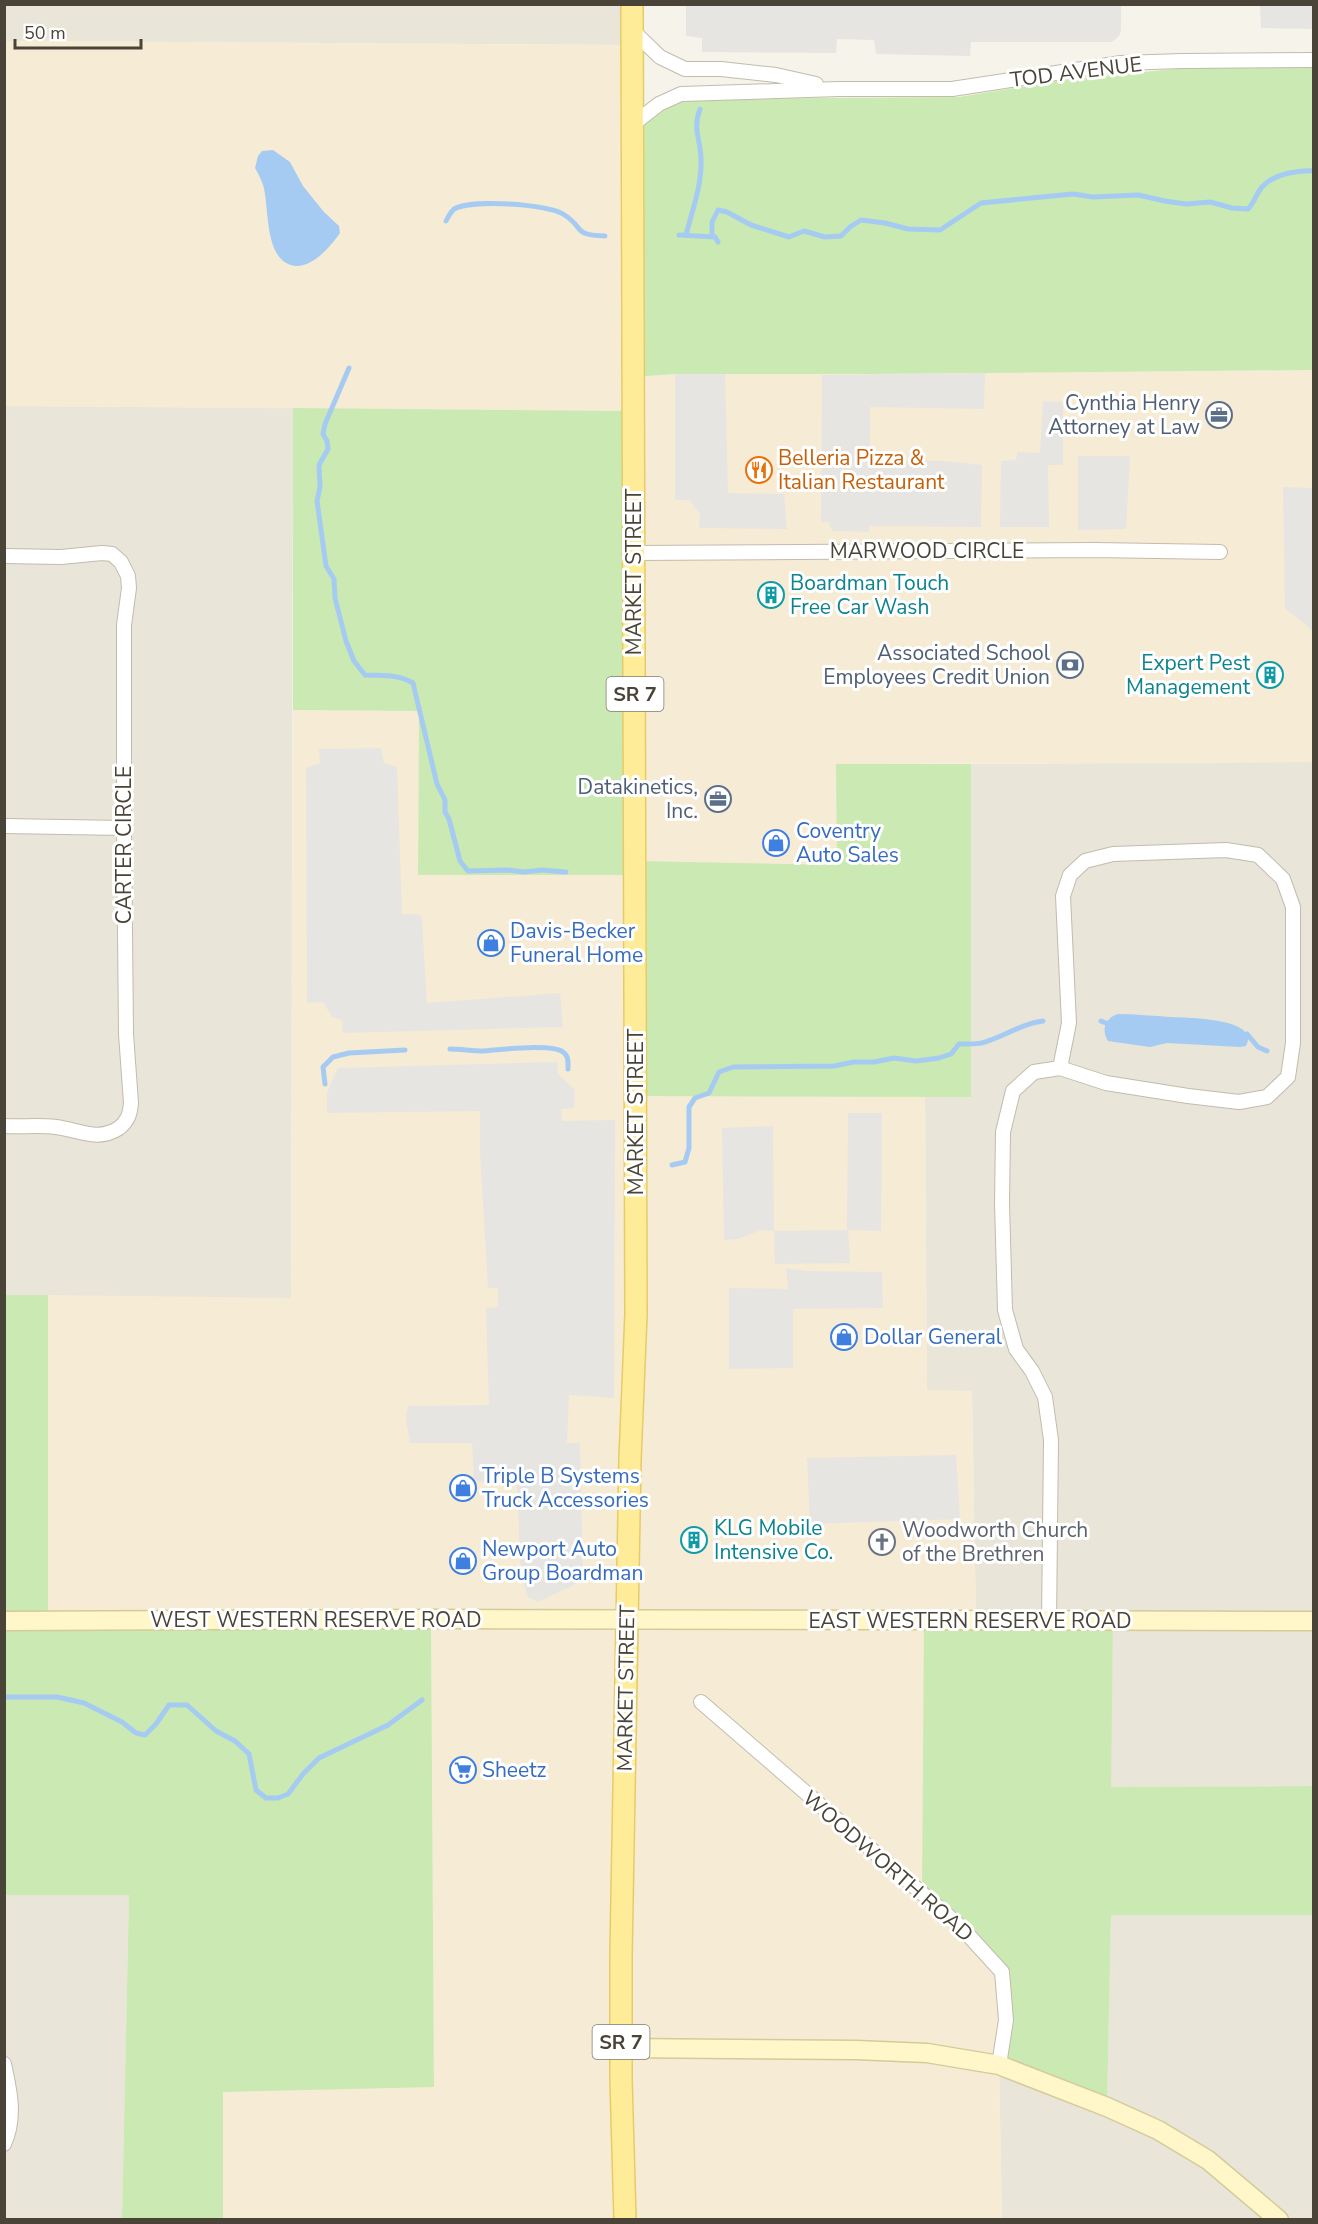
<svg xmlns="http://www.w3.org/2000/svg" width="1318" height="2224" viewBox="0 0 1318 2224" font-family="'Nunito Sans',sans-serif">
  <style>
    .residential { fill: #e9e5d8 }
    .commercial { fill: #f6ecd5 }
    .green { fill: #cbe9b2 }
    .parking { fill: #e6e5e1 }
    .water { fill: #a6cbf2 }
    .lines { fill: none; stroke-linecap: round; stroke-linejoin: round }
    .stream { stroke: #a6cbf2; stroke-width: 5 }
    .street-casing { stroke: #c1bcac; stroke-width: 16 }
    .secondary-casing { stroke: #d5cb99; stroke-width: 21 }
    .primary-casing { stroke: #e6cc67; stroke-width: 24 }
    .street { stroke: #fff; stroke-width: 14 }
    .secondary { stroke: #fff7ca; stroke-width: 18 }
    .primary { stroke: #ffec99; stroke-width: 21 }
    .labels { text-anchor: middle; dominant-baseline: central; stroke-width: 6; stroke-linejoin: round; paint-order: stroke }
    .shield { fill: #fff; stroke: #807c73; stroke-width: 1.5 }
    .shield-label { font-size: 20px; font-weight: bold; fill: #494437 }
    .street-label { font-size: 21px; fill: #494437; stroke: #fff }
    .service-label { font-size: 21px; fill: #4e5e75; stroke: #fff; text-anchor: end }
    .food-label { font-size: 21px; fill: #c56008; stroke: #fff; text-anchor: start }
    .culture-label { font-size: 21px; fill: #0d838f; stroke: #fff; text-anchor: start }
    .shop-label { font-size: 21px; fill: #366cbe; stroke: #fff; text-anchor: start }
    .worship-label { font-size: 21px; fill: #5b616d; stroke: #fff; text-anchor: start }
  </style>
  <rect width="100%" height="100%" fill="#f5f3ea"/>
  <g class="residential">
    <polygon points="5,5 632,5 632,45 5,41"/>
    <polygon points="5,406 293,408 291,1299 5,1295"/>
    <polygon points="1313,762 1313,1786 1110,1787 1113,1620 976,1621 972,1391 927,1391 925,1096 971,1096 971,764"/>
    <polygon points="4,1895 129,1895 122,2219 5,2219"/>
    <polygon points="1111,1915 1313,1915 1313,2219 1002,2219 999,2065 1107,2106"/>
  </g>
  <g class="commercial">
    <polygon points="5,41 632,45 634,377 675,374 870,374 1313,370 1313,762 837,764 838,865 635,862 633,411 5,406"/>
    <polygon points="293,710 419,711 418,875 635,875 636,1096 925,1096 927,1390 972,1391 976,1621 1002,1972 999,2065 1002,2219 223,2219 223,2092 434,2086 431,1619 48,1621 48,1295 291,1298"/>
  </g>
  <g class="green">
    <polygon points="1204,66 1313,67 1313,370 870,374 675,374 634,377 632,125 659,104 673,106 685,99 959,97 1063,80"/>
    <polygon points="293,408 634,411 636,861 837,865 836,764 971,764 971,1097 636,1096 635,875 418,875 419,711 293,710"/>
    <polygon points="5,1295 48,1295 48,1621 431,1619 434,2087 223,2092 223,2219 122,2219 129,1895 5,1895"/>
    <polygon points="1113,1620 1111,1787 1313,1786 1313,1915 1111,1915 1107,2107 999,2065 1002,1972 922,1894 924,1621"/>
  </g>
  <g class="parking">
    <polygon points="686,5 1121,5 1121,31 1119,36 1112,42 971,42 970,56 876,54 874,40 837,39 836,53 702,52 702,38 686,36"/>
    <polygon points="1260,5 1313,5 1313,29 1261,28"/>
    <polygon points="985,373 984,409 870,407 870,463 890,461 945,461 982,465 981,527 869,526 869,532 832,531 829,522 821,522 822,375"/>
    <polygon points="675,374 725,374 728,493 784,494 787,529 699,528 700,515 690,500 675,500"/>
    <polygon points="1043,401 1063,402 1063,465 1048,465 1049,527 1000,527 1001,461 1016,460 1017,452 1040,453"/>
    <polygon points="1078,456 1130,456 1126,529 1078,530"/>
    <polygon points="1283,487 1313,488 1313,631 1285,608"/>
    <polygon points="381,748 384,763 397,767 402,914 416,914 420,915 422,920 427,1003 560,993 563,1027 343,1033 342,1020 332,1017 323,1002 307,1003 306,768 320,763 319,749"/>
    <polygon points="557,1062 558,1074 575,1090 574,1108 561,1109 562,1121 615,1120 614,1398 569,1395 567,1443 580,1443 583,1576 574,1585 538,1602 528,1597 521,1576 517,1485 474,1481 472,1443 410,1443 406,1418 408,1406 489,1405 486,1308 498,1307 498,1288 488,1288 480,1152 480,1111 327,1113 327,1092 338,1068"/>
    <polygon points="848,1113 882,1113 881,1231 848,1230 850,1263 775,1264 774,1231 761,1230 738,1239 724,1240 722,1128 773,1126 774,1231 847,1230"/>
    <polygon points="786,1268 806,1271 882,1272 883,1308 793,1309 793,1368 729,1369 729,1288 788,1289"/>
    <polygon points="956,1455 960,1519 810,1524 807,1458"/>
  </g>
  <g class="water">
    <path d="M273 150 290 162 303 186 324 212 339 226 340 233C331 246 313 267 296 266 263 263 270 207 263 185 261 179 258 173 255 168L258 156 262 151Z"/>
    <path d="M1118 1014C1136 1014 1153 1016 1170 1017 1184 1018 1261 1017 1246 1046L1240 1047 1167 1043 1150 1047 1108 1041C1101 1030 1105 1018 1118 1014Z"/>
  </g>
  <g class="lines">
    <g class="stream">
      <path d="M446 221C448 217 451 212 454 209 471 199 547 204 563 214 586 228 571 235 605 236"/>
      <polyline points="679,235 715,237 718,242"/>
      <path d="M686 235C692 211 702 185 701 160 701 139 692 130 700 109"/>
      <path d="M712 236V222L718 210 727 212 751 225 789 237 804 231 825 237 841 236 850 227 861 220 885 223 908 229 940 230 981 203 1073 194 1093 197 1138 195 1165 201 1186 204 1210 202 1232 208 1248 209C1255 202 1257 191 1264 185 1275 174 1298 170 1314 171"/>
      <path d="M349 368 325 424 323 434 327 441 328 449 319 465 320 487 317 501 326 566 334 579 335 598 346 641 354 661 365 675C382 676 398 674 413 683L437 784 445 800V812L449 819 460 861 468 871 508 870 524 872 542 870 566 872"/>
      <polyline points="1101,1021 1106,1023"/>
      <polyline points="1247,1034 1258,1047 1267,1051"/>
      <path d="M450 1049C461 1049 472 1051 483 1051 499 1050 551 1043 563 1052 569 1056 568 1062 568 1069"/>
      <polyline points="325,1084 323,1067 333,1057 349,1053 405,1050"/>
      <path d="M672 1165 685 1162 689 1148V1107L695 1098 709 1093 719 1072 733 1067 834 1066 854 1062H874L894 1058 916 1061 939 1058 951 1054 959 1044C969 1044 979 1045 988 1041 1007 1035 1023 1023 1043 1021"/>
      <polyline points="4,1697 57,1697 84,1703 122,1722 136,1733 145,1735 156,1724 169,1705 187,1705 216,1731 235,1741 249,1754 256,1790 266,1798 278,1798 288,1794 303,1774 319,1758 388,1725 422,1700"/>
    </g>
    <defs>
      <g id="street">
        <polyline points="632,30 660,57 685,69 721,69 776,75 816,84"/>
        <polyline points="632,125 659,104 681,94 839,89 952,89 1121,63 1182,61 1314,60"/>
        <polyline points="634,553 1095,550 1220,552"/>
        <path d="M4 556 61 557 102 553 112 554 121 562 128 576 129 588 124 625V828L126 1034 131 1103C130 1114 128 1121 119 1128 98 1142 79 1130 56 1127 39 1125 22 1127 4 1126"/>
        <polyline points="4,826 124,828"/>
        <polyline points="1049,1622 1051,1440 1045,1397 1032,1371 1016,1349 1005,1310 1002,1203 1003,1132 1013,1091 1034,1072 1060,1068 1106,1083 1188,1096 1239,1102 1267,1097 1288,1077 1293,1043 1293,907 1283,879 1258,855 1226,850 1113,854 1085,861 1070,875 1063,896 1069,1023 1060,1068"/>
        <polyline points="701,1702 961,1927 1002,1972 1006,2020 999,2065"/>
        <path d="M4 2064C10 2091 16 2118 4 2144"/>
      </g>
      <g id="secondary">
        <polyline points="4,1621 431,1619 1314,1621"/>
        <polyline points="621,2048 856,2050 927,2053 999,2065 1107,2107 1158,2130 1208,2160 1279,2220"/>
      </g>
      <polyline id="primary" points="625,2220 621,2079 621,1955 630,1459 636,1314 632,4"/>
    </defs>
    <use href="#street" class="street-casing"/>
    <use href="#secondary" class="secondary-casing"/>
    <use href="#primary" class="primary-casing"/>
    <use href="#street" class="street"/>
    <use href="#secondary" class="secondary"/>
    <use href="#primary" class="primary"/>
  </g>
  <defs>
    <symbol id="office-ring" viewBox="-11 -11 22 22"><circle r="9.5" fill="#fff" stroke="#5c6f8a" stroke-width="1.5"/><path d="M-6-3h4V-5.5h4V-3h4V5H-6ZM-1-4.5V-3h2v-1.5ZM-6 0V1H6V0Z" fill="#5c6f8a"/></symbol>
    <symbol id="restaurant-ring" viewBox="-11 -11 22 22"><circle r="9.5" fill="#fff" stroke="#e8710a" stroke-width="1.5"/><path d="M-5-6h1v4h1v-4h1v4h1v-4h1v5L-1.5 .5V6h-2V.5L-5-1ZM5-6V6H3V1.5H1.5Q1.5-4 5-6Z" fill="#e8710a"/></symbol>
    <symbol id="building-ring" viewBox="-11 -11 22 22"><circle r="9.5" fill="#fff" stroke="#0f9aa8" stroke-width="1.5"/><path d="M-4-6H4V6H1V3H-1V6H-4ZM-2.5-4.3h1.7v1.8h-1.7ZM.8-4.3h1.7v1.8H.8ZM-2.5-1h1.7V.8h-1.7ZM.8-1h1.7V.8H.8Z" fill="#0f9aa8"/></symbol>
    <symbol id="bank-ring" viewBox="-11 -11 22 22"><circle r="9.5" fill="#fff" stroke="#5c6f8a" stroke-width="1.5"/><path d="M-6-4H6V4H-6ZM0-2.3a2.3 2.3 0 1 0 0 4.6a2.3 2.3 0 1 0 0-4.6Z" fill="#5c6f8a"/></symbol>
    <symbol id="shop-ring" viewBox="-11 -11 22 22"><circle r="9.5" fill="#fff" stroke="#3f7fe0" stroke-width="1.5"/><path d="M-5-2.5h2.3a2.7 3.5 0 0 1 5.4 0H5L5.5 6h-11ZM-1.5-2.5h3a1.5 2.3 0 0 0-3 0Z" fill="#3f7fe0"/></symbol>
    <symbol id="church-ring" viewBox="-11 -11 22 22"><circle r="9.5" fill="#fff" stroke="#6b7280" stroke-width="1.5"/><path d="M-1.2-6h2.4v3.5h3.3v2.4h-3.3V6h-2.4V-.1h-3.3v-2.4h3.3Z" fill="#6b7280"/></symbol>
    <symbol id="supermarket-ring" viewBox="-11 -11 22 22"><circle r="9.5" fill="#fff" stroke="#3f7fe0" stroke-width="1.5"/><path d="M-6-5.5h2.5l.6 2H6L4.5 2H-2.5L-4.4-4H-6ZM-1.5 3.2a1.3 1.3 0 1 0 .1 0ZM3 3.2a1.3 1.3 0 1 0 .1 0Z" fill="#3f7fe0"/></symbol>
  </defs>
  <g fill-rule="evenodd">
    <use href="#office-ring" x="1204" y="400" width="30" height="30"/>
    <use href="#restaurant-ring" x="744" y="455" width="30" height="30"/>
    <use href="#building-ring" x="756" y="580" width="30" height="30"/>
    <use href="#bank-ring" x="1055" y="650" width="30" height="30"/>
    <use href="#building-ring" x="1255" y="660" width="30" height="30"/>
    <use href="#office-ring" x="703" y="784" width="30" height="30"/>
    <use href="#shop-ring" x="761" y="828" width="30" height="30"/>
    <use href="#shop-ring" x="476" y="928" width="30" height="30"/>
    <use href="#shop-ring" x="829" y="1322" width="30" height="30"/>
    <use href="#shop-ring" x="448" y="1473" width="30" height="30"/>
    <use href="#building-ring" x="679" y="1525" width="30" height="30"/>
    <use href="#church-ring" x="867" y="1527" width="30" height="30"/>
    <use href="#shop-ring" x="448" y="1546" width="30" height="30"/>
    <use href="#supermarket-ring" x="448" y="1755" width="30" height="30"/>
  </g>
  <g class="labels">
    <g class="shield">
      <rect x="606.5" y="677" width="57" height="34" rx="4.5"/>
      <rect x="592.5" y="2025" width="57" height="34" rx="4.5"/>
    </g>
    <g class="shield-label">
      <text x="635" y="694">SR 7</text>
      <text x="621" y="2042">SR 7</text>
    </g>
    <g class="street-label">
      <text transform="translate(1076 72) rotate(-7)">TOD AVENUE</text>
      <text x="927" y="551">MARWOOD CIRCLE</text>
      <text transform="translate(634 572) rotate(-90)">MARKET STREET</text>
      <text transform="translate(124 845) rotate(-90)">CARTER CIRCLE</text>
      <text transform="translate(636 1112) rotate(-90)">MARKET STREET</text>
      <text x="316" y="1620">WEST WESTERN RESERVE ROAD</text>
      <text x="970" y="1621">EAST WESTERN RESERVE ROAD</text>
      <text transform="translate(626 1688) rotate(-89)">MARKET STREET</text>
      <text transform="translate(888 1866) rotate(41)">WOODWORTH ROAD</text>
    </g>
    <g class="service-label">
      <text x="1200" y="403">Cynthia Henry<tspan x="1200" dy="24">Attorney at Law</tspan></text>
      <text x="1050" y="653">Associated School<tspan x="1050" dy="24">Employees Credit Union</tspan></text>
      <text x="698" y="787">Datakinetics,<tspan x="698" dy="24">Inc.</tspan></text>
    </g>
    <g class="food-label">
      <text x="778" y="458">Belleria Pizza &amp;<tspan x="778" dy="24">Italian Restaurant</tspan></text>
    </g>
    <g class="culture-label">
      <text x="790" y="583">Boardman Touch<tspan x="790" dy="24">Free Car Wash</tspan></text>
      <text x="1250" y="663" text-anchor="end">Expert Pest<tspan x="1250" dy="24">Management</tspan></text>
      <text x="714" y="1528">KLG Mobile<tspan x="714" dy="24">Intensive Co.</tspan></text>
    </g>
    <g class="shop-label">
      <text x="796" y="831">Coventry<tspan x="796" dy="24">Auto Sales</tspan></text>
      <text x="510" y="931">Davis-Becker<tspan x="510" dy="24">Funeral Home</tspan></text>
      <text x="864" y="1337">Dollar General</text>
      <text x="482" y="1476">Triple B Systems<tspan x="482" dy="24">Truck Accessories</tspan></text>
      <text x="482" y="1549">Newport Auto<tspan x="482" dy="24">Group Boardman</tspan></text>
      <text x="482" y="1770">Sheetz</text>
    </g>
    <g class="worship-label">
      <text x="902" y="1530">Woodworth Church<tspan x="902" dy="24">of the Brethren</tspan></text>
    </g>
  </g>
  <rect width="1318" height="2224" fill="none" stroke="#494437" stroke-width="12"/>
  <path d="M15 39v9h126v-9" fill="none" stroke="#494437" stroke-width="3"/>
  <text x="24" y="39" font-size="18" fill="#494437" stroke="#ffffff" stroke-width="4.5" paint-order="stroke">50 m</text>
</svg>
